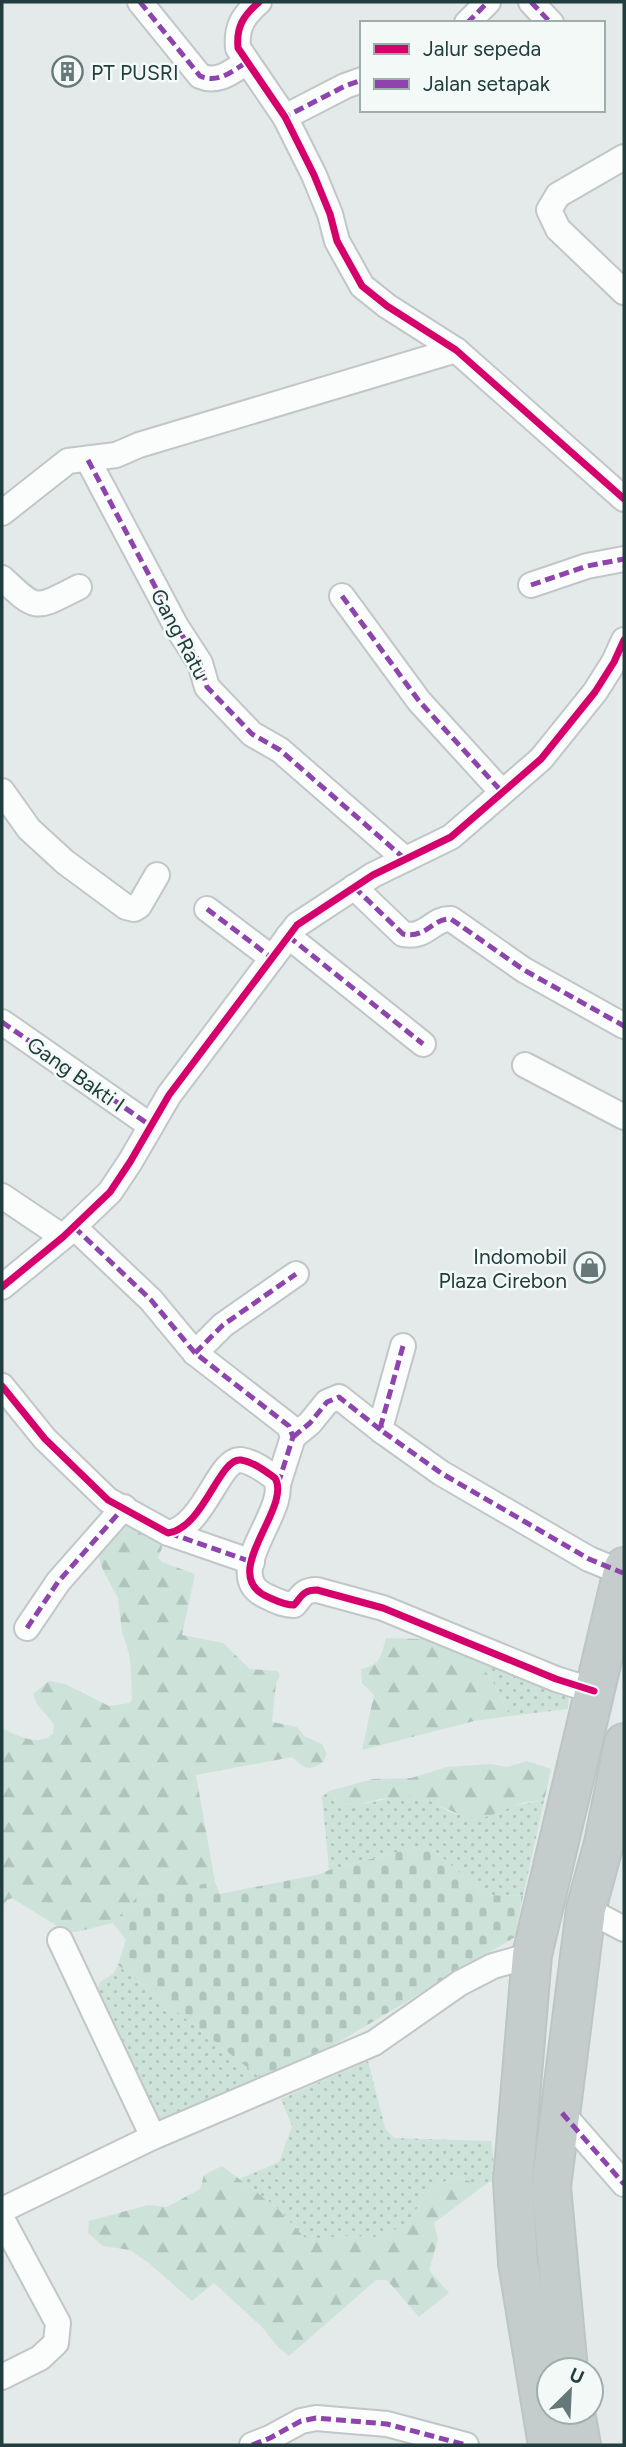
<svg xmlns="http://www.w3.org/2000/svg" width="626" height="2447" viewBox="0 0 626 2447" font-family="Figtree,sans-serif">
  <style>
    .grass { fill: url(#grass-dots) }
    .forest { fill: url(#forest-firs) }
    .cemetery { fill: url(#cemetery-stones) }
    .lines { fill: none; stroke-linecap: round; stroke-linejoin: round }
    .minor-casing { stroke: #c1c6c6; stroke-width: 28 }
    .trunk-casing { stroke: #bcc5c5; stroke-width: 42 }
    .minor { stroke: #fbfcfc; stroke-width: 24 }
    .trunk { stroke: #c4cccc; stroke-width: 38 }
    .quiet { stroke: #8e44ad; stroke-width: 5; stroke-dasharray: 10 5; stroke-linecap: butt }
    .cycleway-casing { stroke: #f2f9f7; stroke-width: 11 }
    .cycleway { stroke: #d6006c; stroke-width: 7 }
    .labels { text-anchor: middle; dominant-baseline: central; stroke-width: 5; stroke-linejoin: round; paint-order: stroke }
    .poi-label { font-size: 21px; fill: #213d3d; stroke: #f2f9f7; text-anchor: start }
    .street-label { font-size: 21px; fill: #213d3d; stroke: #f2f9f7 }
  </style>
  <defs>
    <pattern id="grass-dots" width="8" height="8" patternUnits="userSpaceOnUse" patternTransform="scale(1.75)"><rect width="8" height="8" fill="#cde3da"/><path d="M2 2h.1M6 6h.1" fill="none" stroke="#b0c4bc" stroke-width="1.8" stroke-linecap="round"/></pattern>
    <pattern id="forest-firs" width="22" height="20" patternUnits="userSpaceOnUse" patternTransform="scale(1.75)"><rect width="22" height="20" fill="#cde3da"/><path d="M5 1l3.5 6h-7zM16 11l3.5 6h-7z" fill="#b0c4bc"/></pattern>
    <pattern id="cemetery-stones" width="16" height="16" patternUnits="userSpaceOnUse" patternTransform="scale(1.75)"><rect width="16" height="16" fill="#cde3da"/><path d="M2 7V4a2 2 0 0 1 4 0v3zM10 15v-3a2 2 0 0 1 4 0v3z" fill="#b0c4bc"/></pattern>
  </defs>
  <rect width="100%" height="100%" fill="#e4e9e9"/>
  <g class="grass">
    <polygon points="473,1652 569,1689 568,1709 510,1716 494,1684"/>
    <path d="M329 1791C332 1794 336 1800 340 1802 356 1812 398 1791 420 1796 435 1800 448 1816 464 1815 491 1813 517 1803 544 1801L523 1896 485 1895 427 1844 329 1870 322 1796Z"/>
    <polygon points="118,1965 263,2080 159,2120 153,2116 97,1993 100,1982 113,1974"/>
    <polygon points="368,2061 385,2128 394,2138 491,2141 496,2178 482,2187 460,2177 433,2185 405,2226 375,2237 343,2236 307,2240 276,2207 239,2179 279,2162 292,2126 281,2099"/>
  </g>
  <g class="forest">
    <path d="M117 1519 160 1535 162 1548 158 1558 162 1562 195 1574 182 1635 223 1643 250 1669 277 1671 280 1675 276 1684 272 1722 297 1727 304 1736 322 1744 327 1754 323 1762C307 1773 304 1767 292 1757L196 1775 215 1882 139 1895 113 1923 76 1932 65 1931 12 1898 7 1900 2 1908V1728C18 1736 37 1747 53 1734L54 1724 37 1704 33 1694 49 1681 65 1684 109 1706 130 1703 132 1699 130 1657 122 1632 118 1598 103 1570 98 1555Z"/>
    <path d="M386 1638 423 1639 473 1652 494 1684 510 1716 474 1721 362 1750 374 1695 362 1683 361 1669C381 1665 381 1656 386 1638Z"/>
    <polygon points="527,1761 551,1769 544,1801 525,1802 486,1817 474,1818 460,1815 419,1796 380,1799 356,1805 340,1803 329,1791 373,1779 411,1778 447,1767 491,1764 507,1767"/>
    <polygon points="222,2166 276,2207 307,2240 343,2236 375,2237 405,2226 433,2185 460,2177 482,2187 434,2223 438,2239 429,2270 449,2293 419,2317 387,2280 376,2280 289,2356 277,2346 262,2327 214,2283 192,2301 149,2263 130,2250 103,2246 88,2233 89,2221 148,2205 167,2207 200,2189 204,2175"/>
  </g>
  <polygon class="cemetery" points="427,1844 485,1895 523,1896 515,1937 327,2049 263,2080 118,1965 126,1940 113,1923 139,1895 215,1882 220,1894 321,1874 329,1870"/>
  <g class="lines">
    <defs>
      <g id="minor">
        <path d="M140 2 200 76C219 84 232 71 247 62"/>
        <path d="M259 2C243 16 236 27 238 48L285 117 314 175 330 214 337 241 362 286 387 306 456 350 624 499"/>
        <polyline points="531,2 551,23"/>
        <polyline points="467,23 488,2"/>
        <polyline points="285,117 345,86 362,80"/>
        <polyline points="624,157 558,195 549,210 558,229 624,292"/>
        <polyline points="88,460 176,626 200,663 207,687 252,734 280,750 405,859"/>
        <polyline points="2,513 68,461 116,455 139,445 456,350"/>
        <path d="M2 578C38 612 35 609 79 587"/>
        <polyline points="531,585 587,566 624,559"/>
        <polyline points="342,596 419,701 502,792"/>
        <polyline points="2,791 29,829 65,862 126,907 134,909 139,906 157,875"/>
        <path d="M354 887 403 934C427 939 432 918 451 919L524 970 624 1026"/>
        <polyline points="207,909 272,958"/>
        <polyline points="288,936 423,1044"/>
        <polyline points="2,1022 151,1126"/>
        <polyline points="525,1065 624,1117"/>
        <polyline points="2,1196 63,1237"/>
        <polyline points="74,1227 151,1300 195,1353 289,1426 293,1437 278,1484"/>
        <polyline points="2,1287 63,1237 110,1192 130,1162 169,1095 297,925 373,875 451,837 541,759 595,692 614,662 624,640"/>
        <polyline points="403,1346 381,1425 382,1431 441,1473 589,1559 623,1573"/>
        <polyline points="195,1353 223,1325 296,1274"/>
        <path d="M2 1386 45 1439 108 1500 168 1533C204 1528 219 1457 241 1460 254 1462 265 1471 275 1478 293 1508 216 1575 268 1597 277 1601 284 1605 294 1605 302 1596 303 1590 317 1590L383 1608 556 1679 594 1691"/>
        <polyline points="293,1437 310,1423 327,1402 339,1397 382,1431"/>
        <polyline points="168,1533 252,1562"/>
        <polyline points="27,1628 58,1582 124,1507"/>
        <polyline points="586,1909 624,1929"/>
        <polyline points="60,1940 153,2137"/>
        <polyline points="562,2113 624,2184"/>
        <polyline points="2,2210 153,2137 374,2043 460,1983 493,1966 532,1955"/>
        <polyline points="2,2219 58,2323 56,2343 40,2358 2,2377"/>
        <polyline points="252,2445 270,2438 301,2421 316,2418 387,2424 466,2445"/>
      </g>
      <g id="trunk">
        <polyline points="568,2370 551,2187 586,1909 604,1843 624,1743"/>
        <polyline points="575,2412 581,2445"/>
        <polyline points="548,2445 518,2263 513,2182 532,1955 624,1567"/>
      </g>
    </defs>
    <use href="#minor" class="minor-casing"/>
    <use href="#trunk" class="trunk-casing"/>
    <use href="#minor" class="minor"/>
    <use href="#trunk" class="trunk"/>
    <g class="quiet">
      <path d="M140 2 200 76C219 84 232 71 247 62"/>
      <polyline points="531,2 551,23"/>
      <polyline points="467,23 488,2"/>
      <polyline points="282,114 285,117 345,86 362,80"/>
      <polyline points="88,460 176,626 200,663 207,687 252,734 280,750 405,859"/>
      <polyline points="531,585 587,566 624,559"/>
      <polyline points="342,596 419,701 502,792"/>
      <path d="M354 887 403 934C427 939 432 918 451 919L524 970 624 1026"/>
      <polyline points="207,909 272,958 275,954"/>
      <polyline points="288,936 423,1044"/>
      <polyline points="2,1022 151,1126"/>
      <polyline points="74,1227 151,1300 195,1353 289,1426 293,1437 278,1484"/>
      <polyline points="403,1346 381,1425 382,1431 441,1473 589,1559 623,1573"/>
      <polyline points="195,1353 223,1325 296,1274"/>
      <polyline points="293,1437 310,1423 327,1402 339,1397 382,1431"/>
      <polyline points="169,1533 252,1562"/>
      <polyline points="27,1628 58,1582 124,1507"/>
      <polyline points="562,2113 624,2184"/>
      <polyline points="252,2445 270,2438 301,2421 316,2418 387,2424 466,2445"/>
    </g>
    <defs>
      <g id="cycleway">
        <path d="M259 2C243 16 236 27 238 48L285 117 314 175 330 214 337 241 362 286 387 306 456 350 624 499"/>
        <polyline points="2,1287 63,1237 110,1192 130,1162 169,1095 297,925 373,875 451,837 541,759 595,692 614,662 624,640"/>
        <path d="M2 1386 45 1439 108 1500 168 1533C204 1528 219 1457 241 1460 254 1462 265 1471 275 1478 293 1508 216 1575 268 1597 277 1601 284 1605 294 1605 302 1596 303 1590 317 1590L383 1608 556 1679 594 1691"/>
      </g>
    </defs>
    <use href="#cycleway" class="cycleway-casing"/>
    <use href="#cycleway" class="cycleway"/>
  </g>
  <defs>
    <symbol id="building-ring" viewBox="-11 -11 22 22"><circle r="9.5" fill="#f2f9f7" stroke="#657979" stroke-width="1.5"/><path d="M-4-6H4V6H1V3H-1V6H-4ZM-2.5-4.3h1.7v1.8h-1.7ZM.8-4.3h1.7v1.8H.8ZM-2.5-1h1.7V.8h-1.7ZM.8-1h1.7V.8H.8Z" fill="#657979"/></symbol>
    <symbol id="shop-ring" viewBox="-11 -11 22 22"><circle r="9.5" fill="#f2f9f7" stroke="#657979" stroke-width="1.5"/><path d="M-5-2.5h2.3a2.7 3.5 0 0 1 5.4 0H5L5.5 6h-11ZM-1.5-2.5h3a1.5 2.3 0 0 0-3 0Z" fill="#657979"/></symbol>
  </defs>
  <g fill-rule="evenodd">
    <use href="#building-ring" x="50" y="54" width="35" height="35"/>
    <use href="#shop-ring" x="572" y="1250" width="35" height="35"/>
  </g>
  <g class="labels">
    <g class="poi-label">
      <text x="91" y="72">PT PUSRI</text>
      <text x="567" y="1256" text-anchor="end">Indomobil<tspan x="567" dy="24">Plaza Cirebon</tspan></text>
    </g>
    <g class="street-label">
      <text transform="translate(180 634) rotate(62)">Gang Ratu</text>
      <text transform="translate(76 1074) rotate(35)">Gang Bakti I</text>
    </g>
  </g>
  <rect width="626" height="2447" fill="none" stroke="#213d3d" stroke-width="7"/>
  <rect x="360" y="21" width="245" height="91" fill="#f2f9f7" stroke="#9eaead" stroke-width="2"/>
  <rect x="374" y="44" width="35" height="10" fill="#d6006c" stroke="#9eaead" stroke-width="2"/>
  <text x="423" y="56" font-size="21" fill="#213d3d">Jalur sepeda</text>
  <rect x="374" y="79" width="35" height="10" fill="#8e44ad" stroke="#9eaead" stroke-width="2"/>
  <text x="423" y="91" font-size="21" fill="#213d3d">Jalan setapak</text>
  <g transform="translate(570 2391) rotate(24)"><circle r="33" fill="#f2f9f7" stroke="#9eaead" stroke-width="2"/>
  <path d="M0-5L12 26L0 18L-12 26Z" fill="#657979"/>
  <text y="-10" font-size="19" font-weight="bold" text-anchor="middle" fill="#213d3d">U</text>
  </g>
</svg>
